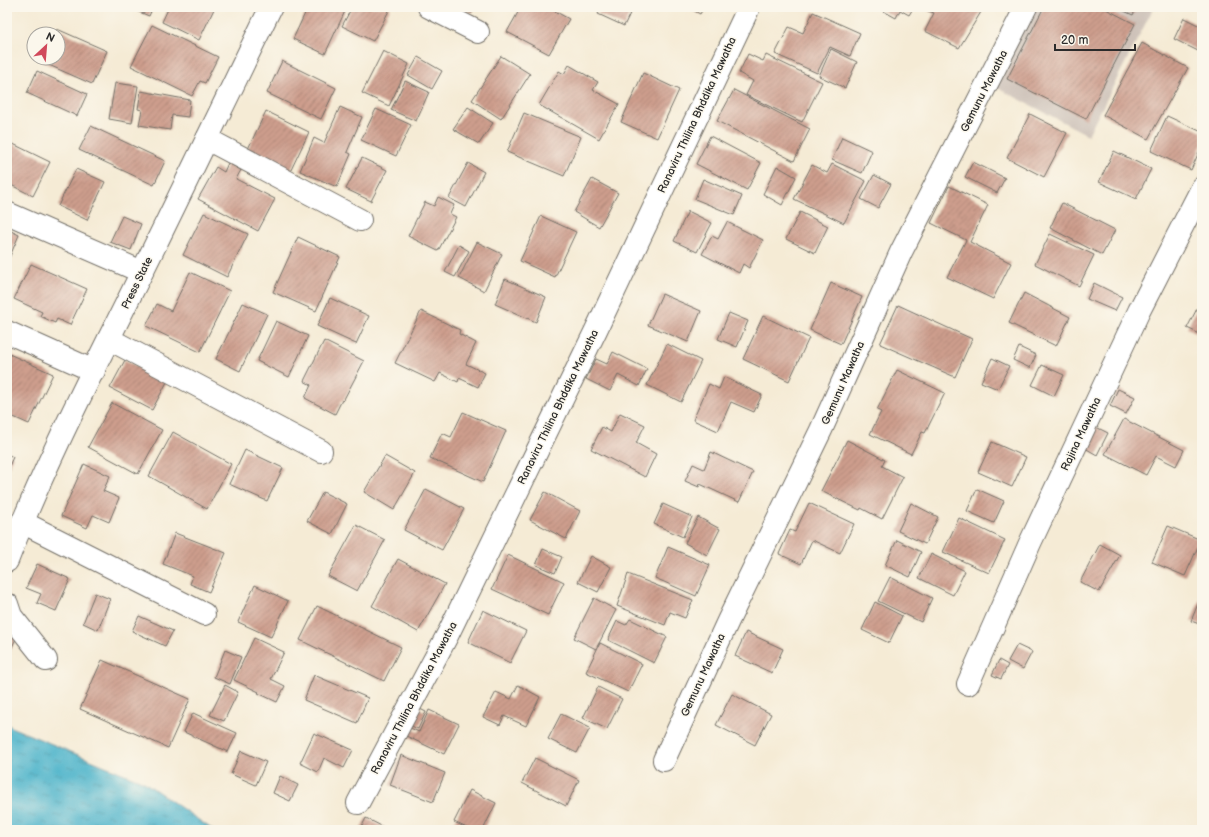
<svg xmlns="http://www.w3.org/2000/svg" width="1209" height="837" viewBox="0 0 1209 837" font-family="'Balsamiq Sans',sans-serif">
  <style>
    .industrial { fill: #cec2b9 }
    .water { fill: url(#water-ripples); stroke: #3b6f7a }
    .building { fill: url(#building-hatch) }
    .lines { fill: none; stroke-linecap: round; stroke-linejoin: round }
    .street-casing { stroke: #726e66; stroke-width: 24 }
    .street { stroke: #fff; stroke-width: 22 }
    .labels { text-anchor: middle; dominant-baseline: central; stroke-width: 3; stroke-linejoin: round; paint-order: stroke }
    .street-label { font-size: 11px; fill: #2b2b2b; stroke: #fbf7ec }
  </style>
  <defs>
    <pattern id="water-ripples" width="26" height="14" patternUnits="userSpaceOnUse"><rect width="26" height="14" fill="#4bb3ca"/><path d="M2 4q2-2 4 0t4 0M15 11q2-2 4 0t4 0" fill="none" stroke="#3f92a4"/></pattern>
    <pattern id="building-hatch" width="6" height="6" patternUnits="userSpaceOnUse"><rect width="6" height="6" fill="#ce9e8d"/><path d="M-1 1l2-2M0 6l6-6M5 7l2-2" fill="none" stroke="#a78173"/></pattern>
  </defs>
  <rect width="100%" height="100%" fill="#fbf7ec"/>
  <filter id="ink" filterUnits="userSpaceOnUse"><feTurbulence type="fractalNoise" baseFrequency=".025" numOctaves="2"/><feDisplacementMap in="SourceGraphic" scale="8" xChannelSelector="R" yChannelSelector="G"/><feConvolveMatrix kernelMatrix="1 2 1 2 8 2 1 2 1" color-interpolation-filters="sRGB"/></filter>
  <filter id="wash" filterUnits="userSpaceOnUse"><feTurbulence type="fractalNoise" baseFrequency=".012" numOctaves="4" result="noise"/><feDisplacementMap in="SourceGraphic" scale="16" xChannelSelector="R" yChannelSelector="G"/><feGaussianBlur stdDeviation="0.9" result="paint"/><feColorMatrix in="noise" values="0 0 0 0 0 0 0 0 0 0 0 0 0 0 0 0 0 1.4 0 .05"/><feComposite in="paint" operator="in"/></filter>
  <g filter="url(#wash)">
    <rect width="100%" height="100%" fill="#f5ebd5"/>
    <polygon class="industrial" points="1035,7 1154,7 1088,135 994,86"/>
    <polygon class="water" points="7,724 13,728 144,782 213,830 7,830"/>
    <g id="blocks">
      <g class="building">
        <polygon points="127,7 153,7 149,16"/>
        <polygon points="169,7 215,7 199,40 162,22"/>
        <polygon points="308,7 347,7 325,54 293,39"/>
        <polygon points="352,7 391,7 373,41 342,26"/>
        <polygon points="460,7 475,7 472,13"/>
        <polygon points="521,7 552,7 551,9 569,19 549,54 507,32"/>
        <polygon points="601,7 633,7 624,26 598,14"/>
        <polygon points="687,7 704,7 700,14"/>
        <polygon points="876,7 914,7 909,15 900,10 896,18"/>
        <polygon points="930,7 971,7 981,12 959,48 925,31 934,13 928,11"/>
        <polygon points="1044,7 1102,7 1135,24 1086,119 1007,79"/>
        <polygon points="1115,7 1137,7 1133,15"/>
        <polygon points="813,12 860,33 850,56 830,47 817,73 775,54 789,27 803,33"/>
        <polygon points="1184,18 1202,27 1202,53 1174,39"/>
        <polygon points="152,25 218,57 205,83 200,81 192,96 131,66"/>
        <polygon points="57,29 107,51 92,84 42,62 44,58 58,58 58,34 54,34"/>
        <polygon points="1142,43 1188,68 1148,139 1103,115"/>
        <polygon points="831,49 857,62 845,88 819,76"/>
        <polygon points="383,51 409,64 389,106 362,93"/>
        <polygon points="748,54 763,61 766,55 822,82 802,122 746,95 753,81 739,73"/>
        <polygon points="501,56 530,74 501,119 472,100"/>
        <polygon points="418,57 442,71 432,89 408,75"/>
        <polygon points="282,61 336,88 321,119 267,93"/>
        <polygon points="569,65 598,82 593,90 619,104 599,139 539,105 559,71 564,74"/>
        <polygon points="37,71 87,94 77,116 27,93"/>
        <polygon points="643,73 679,90 657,138 621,122"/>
        <polygon points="405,81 429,92 416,121 391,110"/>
        <polygon points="115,83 138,86 132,123 109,119"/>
        <polygon points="734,90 810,129 794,161 717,121"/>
        <polygon points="141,91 190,100 188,117 172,115 170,130 139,125 142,110 138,109"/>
        <polygon points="340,107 362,117 347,152 351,154 337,187 300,171 314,138 324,143"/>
        <polygon points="468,107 493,123 479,144 453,129"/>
        <polygon points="376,109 411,125 396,156 361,140"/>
        <polygon points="266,111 309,132 290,172 247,151"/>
        <polygon points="524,113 581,137 564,176 507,152"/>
        <polygon points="1030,114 1067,133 1044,177 1007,158"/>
        <polygon points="1167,116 1202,132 1202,145 1191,170 1151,151"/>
        <polygon points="91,126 165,161 154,185 79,150"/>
        <polygon points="710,136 761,163 747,190 696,164"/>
        <polygon points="842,137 872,151 862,173 832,160"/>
        <polygon points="7,141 50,162 33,196 7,183"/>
        <polygon points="1114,151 1151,169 1136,199 1099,182"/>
        <polygon points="362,158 387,170 371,201 346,189"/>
        <polygon points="973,162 1005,178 997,193 965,177"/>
        <polygon points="228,163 241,170 236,179 275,199 258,231 198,199 216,167 224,172"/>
        <polygon points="468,163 484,172 466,207 449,198"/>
        <polygon points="832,164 866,181 844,223 794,199 812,165 827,173"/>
        <polygon points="777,166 796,177 782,205 763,194"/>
        <polygon points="76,169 105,182 87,220 58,206"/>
        <polygon points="874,175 891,184 878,208 861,199"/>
        <polygon points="592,179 618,193 599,227 574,212"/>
        <polygon points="703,179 742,196 734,215 695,199"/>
        <polygon points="949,186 988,205 970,242 1011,263 993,299 947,277 966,240 931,223"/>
        <polygon points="438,197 454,205 450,214 456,217 438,251 408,236 425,202 434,206"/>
        <polygon points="1062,203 1115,230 1102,255 1050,228"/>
        <polygon points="688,211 712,223 697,252 674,241"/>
        <polygon points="800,212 828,226 815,253 786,239"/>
        <polygon points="204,213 248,234 227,277 183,255"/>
        <polygon points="122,216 141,224 131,250 110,242"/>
        <polygon points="541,216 576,232 555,277 520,261"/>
        <polygon points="727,222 763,240 749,268 743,264 739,273 702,254 712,236 718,239"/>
        <polygon points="7,229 19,235 7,263"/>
        <polygon points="1050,234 1094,255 1079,286 1035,264"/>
        <polygon points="298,237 340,257 316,311 273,292"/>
        <polygon points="477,242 502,254 484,291 459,278"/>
        <polygon points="459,245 469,251 455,277 445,272"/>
        <polygon points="31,264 87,289 70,325 57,319 55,323 40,316 42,312 14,299"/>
        <polygon points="190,272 230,291 200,352 146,326 157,304 171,311"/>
        <polygon points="505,279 546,297 536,322 495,304"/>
        <polygon points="831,283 862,297 841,344 810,330"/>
        <polygon points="1094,283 1122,297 1115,311 1087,299"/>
        <polygon points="1024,293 1070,317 1056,346 1009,323"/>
        <polygon points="662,294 701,311 688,342 648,325"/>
        <polygon points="330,298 369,316 356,344 317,326"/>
        <polygon points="1202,299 1202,335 1187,328"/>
        <polygon points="243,303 267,314 240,371 216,359"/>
        <polygon points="898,305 972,339 955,377 880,344"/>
        <polygon points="421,311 460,330 459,334 476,343 466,364 485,373 478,387 459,378 458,382 440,373 435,382 395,363"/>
        <polygon points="729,313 748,321 737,347 718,339"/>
        <polygon points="763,316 809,338 789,381 743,359"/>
        <polygon points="276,321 308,336 289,377 257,361"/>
        <polygon points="324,341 364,361 343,401 342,400 335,414 305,398 311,385 304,381"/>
        <polygon points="667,344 701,361 681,402 647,385"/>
        <polygon points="1019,347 1036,355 1030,368 1013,360"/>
        <polygon points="613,352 647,369 639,386 618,375 610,391 586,379 596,359 607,364"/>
        <polygon points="7,353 53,374 29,424 7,414"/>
        <polygon points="992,358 1009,366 998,389 981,382"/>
        <polygon points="125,360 167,382 152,410 110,388"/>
        <polygon points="1042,365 1064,375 1054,396 1032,385"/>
        <polygon points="897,370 945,393 925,433 922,432 911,454 870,434 881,412 877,410"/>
        <polygon points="724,377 762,395 754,412 731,402 718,431 693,420 709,384 719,389"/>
        <polygon points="1118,389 1135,397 1126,414 1110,406"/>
        <polygon points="112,403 162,430 138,474 88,447"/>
        <polygon points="463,412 506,431 483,482 430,458 442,433 451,437"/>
        <polygon points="620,413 645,425 636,443 656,454 645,477 591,449 602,427 611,432"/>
        <polygon points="1124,419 1184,450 1176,466 1156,456 1146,475 1105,454"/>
        <polygon points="1096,427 1108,433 1097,455 1085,448"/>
        <polygon points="173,432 231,464 207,509 149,476"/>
        <polygon points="847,440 885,460 882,466 903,477 882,519 861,508 860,510 821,491"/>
        <polygon points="992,442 1026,457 1012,487 978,472"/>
        <polygon points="245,450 283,468 267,501 229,484"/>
        <polygon points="711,452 753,472 739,502 700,484 699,487 685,481 693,464 704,469"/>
        <polygon points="7,454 13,457 7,471"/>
        <polygon points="385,456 415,473 394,510 364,492"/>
        <polygon points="84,464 110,476 103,491 119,498 109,522 93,515 87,528 61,516"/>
        <polygon points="426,489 464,509 442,550 404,530"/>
        <polygon points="977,489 1004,501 994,523 967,511"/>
        <polygon points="323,492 347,504 332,534 307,521"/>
        <polygon points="545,492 580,511 566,539 530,520"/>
        <polygon points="809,503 854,524 840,553 812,540 801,564 779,554 790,530 795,532"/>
        <polygon points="911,503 938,517 925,544 898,531"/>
        <polygon points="663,504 692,517 683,537 654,524"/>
        <polygon points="698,517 720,529 707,555 685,543"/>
        <polygon points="959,518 1005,540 989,573 943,552"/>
        <polygon points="356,525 385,540 357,591 328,576"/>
        <polygon points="1168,526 1201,540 1185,576 1152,562"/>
        <polygon points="175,533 226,553 209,592 190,584 193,576 163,564"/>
        <polygon points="897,540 921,552 910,577 885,565"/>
        <polygon points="1100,544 1120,555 1099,592 1080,582"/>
        <polygon points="668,547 710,565 696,596 655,578"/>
        <polygon points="543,549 562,557 555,573 536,565"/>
        <polygon points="931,554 965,571 953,595 919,578"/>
        <polygon points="508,555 564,582 548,615 492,589"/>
        <polygon points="591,556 611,567 598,592 578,582"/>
        <polygon points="398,559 445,584 418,632 372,606"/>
        <polygon points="37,564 70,579 56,611 37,603 41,594 26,588"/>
        <polygon points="628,574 693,600 685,618 670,612 665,625 617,606"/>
        <polygon points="890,577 932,598 921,622 878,601"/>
        <polygon points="255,585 288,601 271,637 238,622"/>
        <polygon points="95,593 110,599 98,630 83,623"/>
        <polygon points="1202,594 1202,625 1191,621"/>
        <polygon points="594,598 616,610 596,649 574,638"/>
        <polygon points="875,602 902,616 889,643 862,630"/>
        <polygon points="317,606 401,647 384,681 300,640"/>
        <polygon points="483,610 526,631 510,663 468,642"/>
        <polygon points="139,616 173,631 165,646 132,631"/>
        <polygon points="630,619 667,637 654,663 608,640 617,621 626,625"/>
        <polygon points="7,626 19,632 7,658"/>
        <polygon points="746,632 783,649 772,673 735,656"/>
        <polygon points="254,638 284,652 271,679 285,686 277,702 258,693 259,692 234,680"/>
        <polygon points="600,643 642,664 628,692 586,672"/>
        <polygon points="1017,645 1032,652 1023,669 1008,661"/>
        <polygon points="225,650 241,657 230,684 214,677"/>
        <polygon points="102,660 190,699 168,748 80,709"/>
        <polygon points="999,660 1008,665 1001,679 992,675"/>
        <polygon points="314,675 368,698 357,723 304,700"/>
        <polygon points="225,685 238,692 224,721 210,715"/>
        <polygon points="518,685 540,697 526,726 504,716 500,725 483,717 496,692 511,699"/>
        <polygon points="598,687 622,699 607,729 583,718"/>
        <polygon points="732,694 771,714 755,745 716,725"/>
        <polygon points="416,707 426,712 418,729 407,724"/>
        <polygon points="429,710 459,724 444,754 404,735 408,727 419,732"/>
        <polygon points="193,713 237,733 228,752 184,732"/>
        <polygon points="561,714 590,728 577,753 548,739"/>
        <polygon points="314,733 353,750 344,768 324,758 318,772 300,763"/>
        <polygon points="241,751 266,762 256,785 231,774"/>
        <polygon points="401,755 445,773 433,802 390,785"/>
        <polygon points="535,758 579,780 566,806 522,783"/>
        <polygon points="280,776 298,785 290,801 273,793"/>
        <polygon points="470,790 496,803 483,830 471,830 454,822"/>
        <polygon points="366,818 389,830 360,830"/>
      </g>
    </g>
  </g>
  <g filter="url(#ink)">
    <use href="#blocks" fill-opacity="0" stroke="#726e66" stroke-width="1"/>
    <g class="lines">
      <defs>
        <g id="street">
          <polyline points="429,7 478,32"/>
          <polyline points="207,139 360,220"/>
          <polyline points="7,213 142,272"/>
          <polyline points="7,332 94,371"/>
          <polyline points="109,339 321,451"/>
          <polyline points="22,522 204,614"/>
          <path d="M7 561C43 468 89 379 133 290 180 196 225 101 271 7"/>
          <polyline points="7,604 11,616 46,660"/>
          <polyline points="968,684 1030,543 1139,311 1202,188"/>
          <polyline points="664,760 728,621 821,430 901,252 1026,7"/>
          <polyline points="358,803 448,634 596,330 749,7"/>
        </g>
      </defs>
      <use href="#street" class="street-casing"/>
      <use href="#street" class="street"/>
    </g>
  </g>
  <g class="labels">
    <g class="street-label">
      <text transform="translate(984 91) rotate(-63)">Gemunu Mawatha</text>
      <text transform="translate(697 115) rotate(-65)">Ranaviru Thilina Bhddika Mawatha</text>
      <text transform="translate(137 283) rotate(-64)">Press State</text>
      <text transform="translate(843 383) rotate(-66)">Gemunu Mawatha</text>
      <text transform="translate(558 407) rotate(-64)">Ranaviru Thilina Bhddika Mawatha</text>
      <text transform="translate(1081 434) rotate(-65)">Rajina Mawatha</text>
      <text transform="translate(703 675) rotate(-65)">Gemunu Mawatha</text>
      <text transform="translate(414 698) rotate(-62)">Ranaviru Thilina Bhddika Mawatha</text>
    </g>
  </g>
  <rect width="1209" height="837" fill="none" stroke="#fbf7ec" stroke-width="24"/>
  <g transform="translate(46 46) rotate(26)"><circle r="19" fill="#fbf7ec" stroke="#a8a59f"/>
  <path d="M0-3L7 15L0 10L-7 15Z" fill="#d1495b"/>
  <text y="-6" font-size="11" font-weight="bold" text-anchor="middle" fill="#2b2b2b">N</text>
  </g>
  <path d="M1055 44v6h80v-6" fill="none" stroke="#2b2b2b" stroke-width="2"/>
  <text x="1061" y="44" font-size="12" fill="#2b2b2b" stroke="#fbf7ec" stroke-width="3" paint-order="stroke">20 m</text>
</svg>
